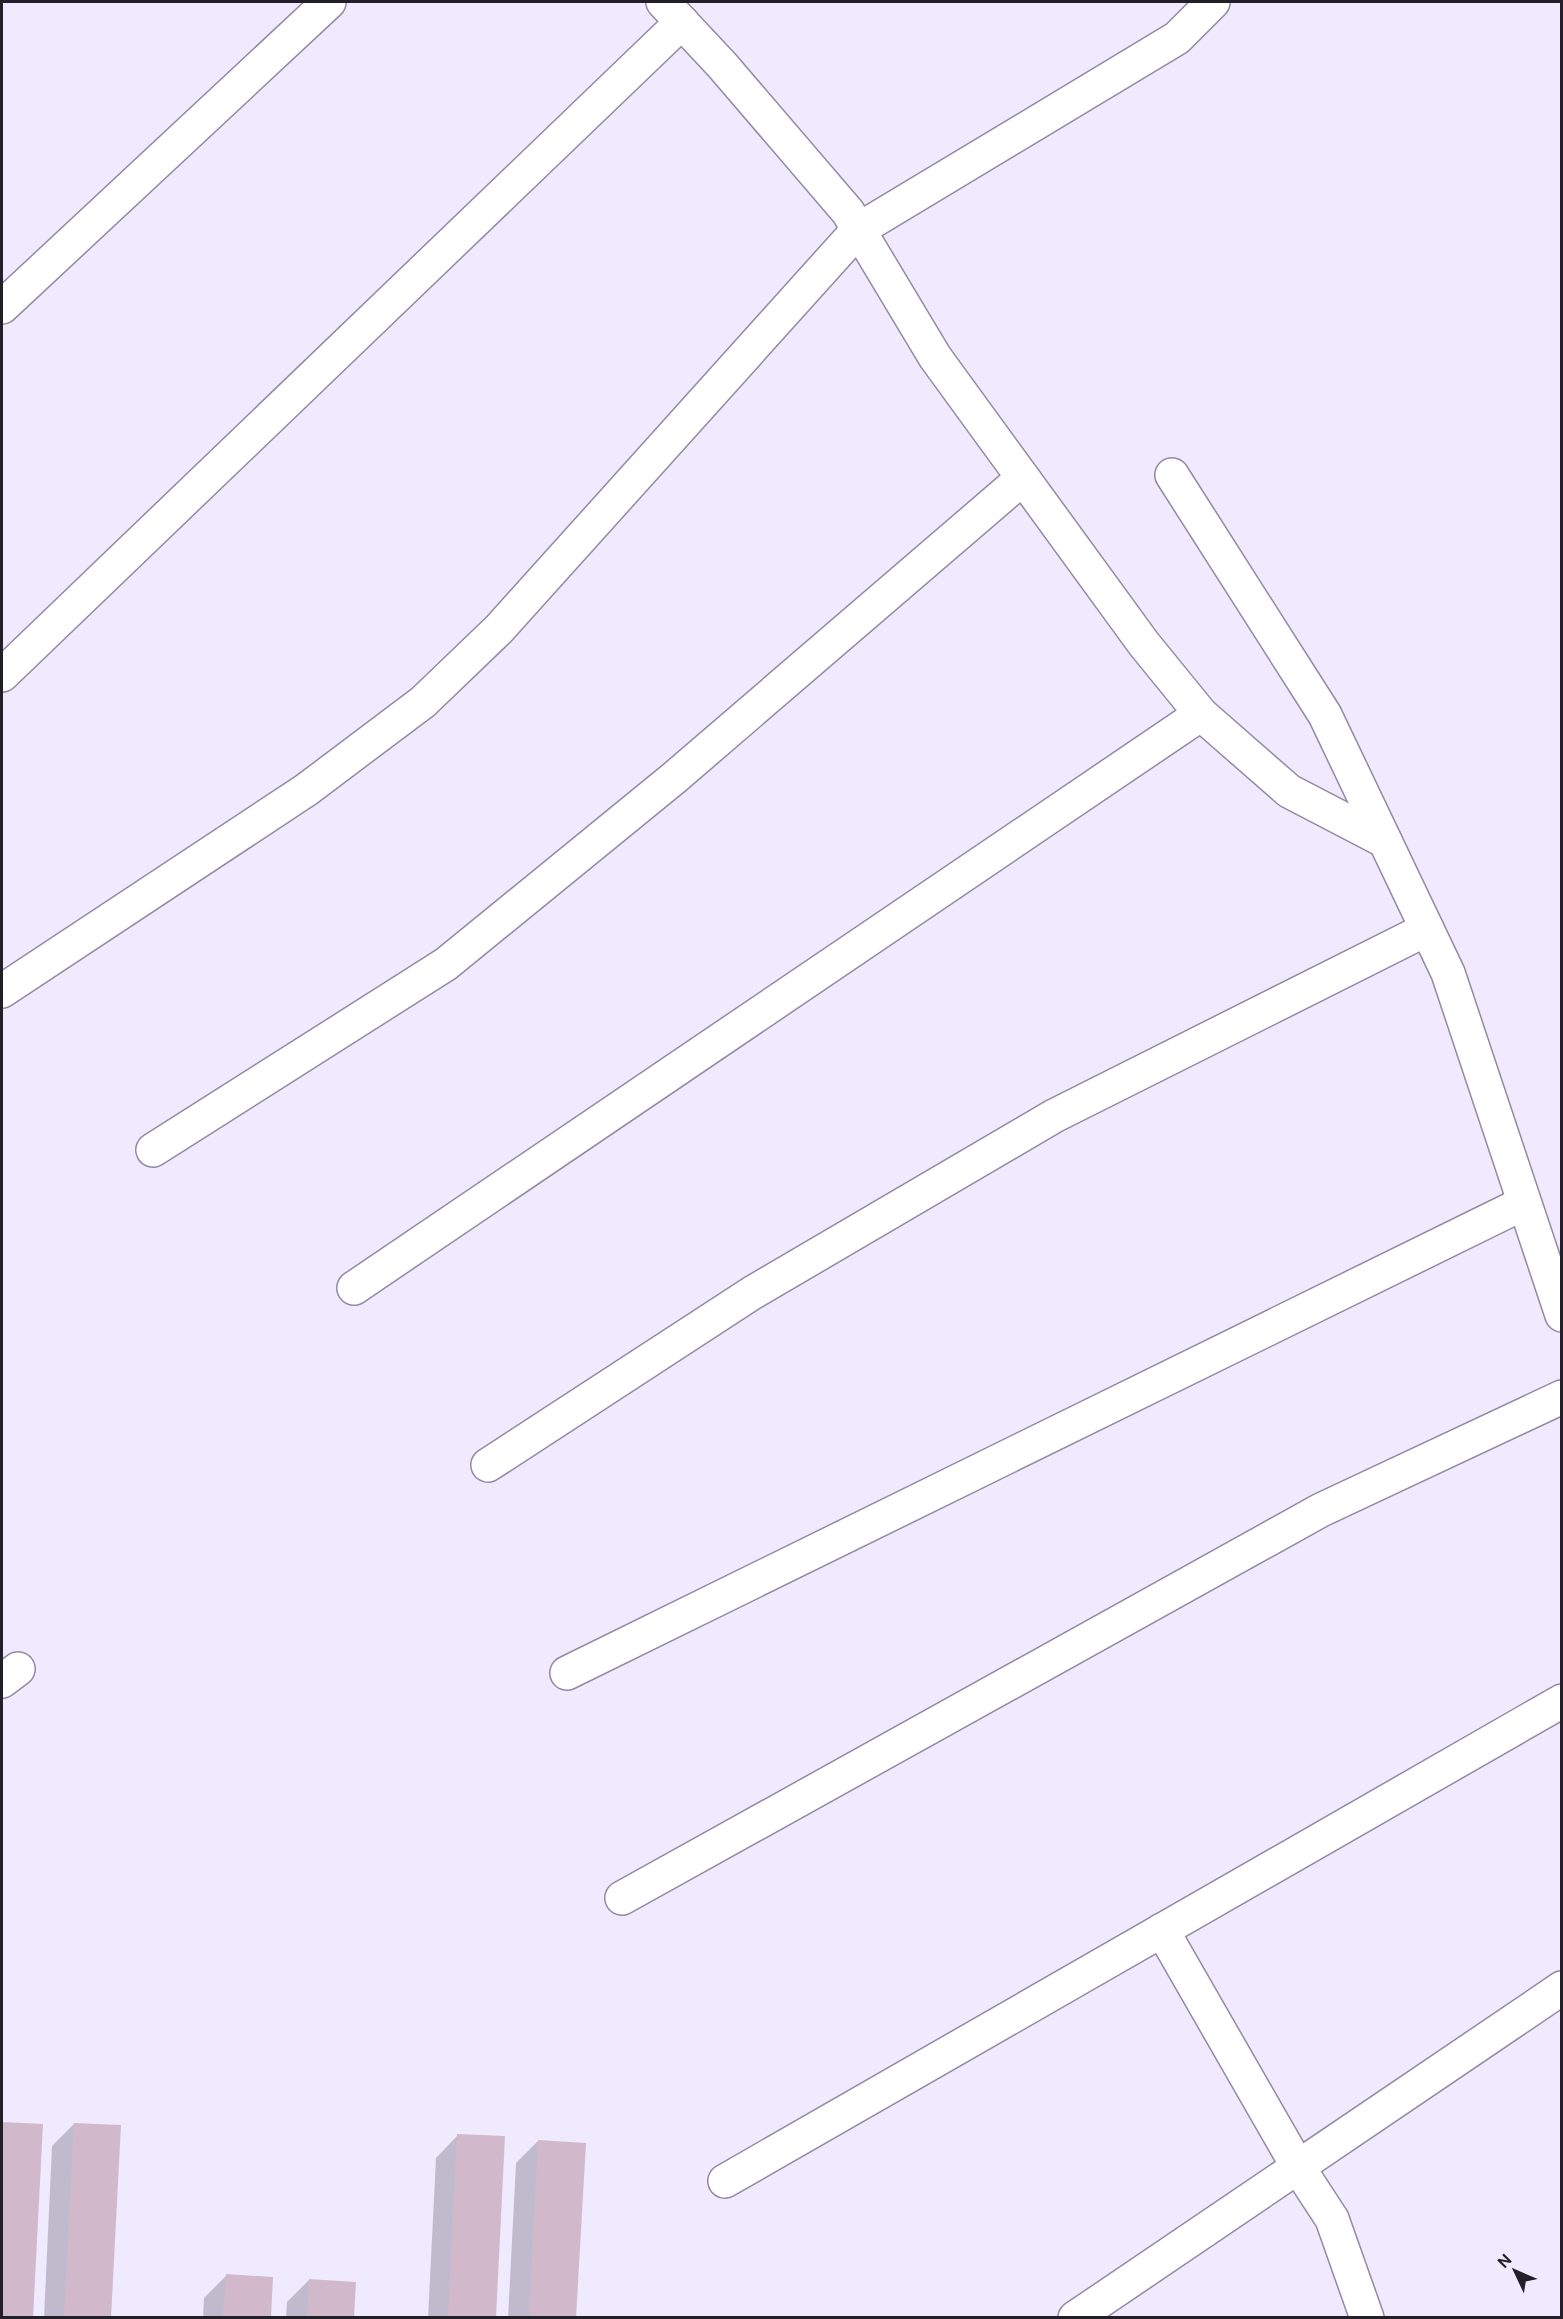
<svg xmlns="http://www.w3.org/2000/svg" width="1563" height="2319" viewBox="0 0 1563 2319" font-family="'DM Sans',sans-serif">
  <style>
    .shadow { fill: #0003 }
    .building { fill: #d1b9cb }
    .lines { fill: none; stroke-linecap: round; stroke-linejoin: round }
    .minor-casing { stroke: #918aa2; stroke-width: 36 }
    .minor { stroke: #fff; stroke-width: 33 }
  </style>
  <rect width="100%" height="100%" fill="#f0eaff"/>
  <g class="shadow">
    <polygon points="2,2123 42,2125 32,2318 2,2318"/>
    <polygon points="74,2124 110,2318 44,2318 52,2146"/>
    <polygon points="458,2135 494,2318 428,2318 436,2158"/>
    <polygon points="538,2141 575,2318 508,2318 516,2163"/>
    <polygon points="226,2276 269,2318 203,2318 204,2298"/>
    <polygon points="309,2280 352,2318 286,2318 287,2302"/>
  </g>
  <g class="building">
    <polygon points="2,2122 43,2124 33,2318 2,2318"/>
    <polygon points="74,2123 121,2125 111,2318 64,2318"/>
    <polygon points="457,2134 505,2136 496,2318 448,2318"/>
    <polygon points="538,2140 586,2143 576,2318 529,2318"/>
    <polygon points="226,2274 273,2277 271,2318 223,2318"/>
    <polygon points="309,2279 356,2282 354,2318 307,2318"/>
  </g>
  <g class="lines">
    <defs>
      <g id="minor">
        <polyline points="663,2 722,65 848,212 935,357 1144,644 1201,714 1289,791 1385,841"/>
        <polyline points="2,307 329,2"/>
        <polyline points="1172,475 1325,715 1448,973 1562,1315"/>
        <polyline points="2,675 682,22"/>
        <polyline points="2,991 306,790 423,702 499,629 858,230 1177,38 1213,2"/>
        <polyline points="153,1150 446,964 674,778 1023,478"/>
        <polyline points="354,1288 1201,714"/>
        <polyline points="488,1465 752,1293 1054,1116 1427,929"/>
        <polyline points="567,1673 1524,1203"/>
        <polyline points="2,1681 18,1669"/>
        <polyline points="622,1898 1321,1510 1562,1397"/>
        <polyline points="1162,1930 1298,2167 1332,2219 1367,2318"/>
        <polyline points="725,2181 1562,1701"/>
        <polyline points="1075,2318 1562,1988"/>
      </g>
    </defs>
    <use href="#minor" class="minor-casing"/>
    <use href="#minor" class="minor"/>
  </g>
  <rect width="1563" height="2319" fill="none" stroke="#221f28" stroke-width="6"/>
  <g transform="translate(1515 2271) rotate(314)" stroke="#f0eaff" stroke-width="4.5" paint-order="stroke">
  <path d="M0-4.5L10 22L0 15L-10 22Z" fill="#221f28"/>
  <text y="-9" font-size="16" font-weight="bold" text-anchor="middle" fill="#221f28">N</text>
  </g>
</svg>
